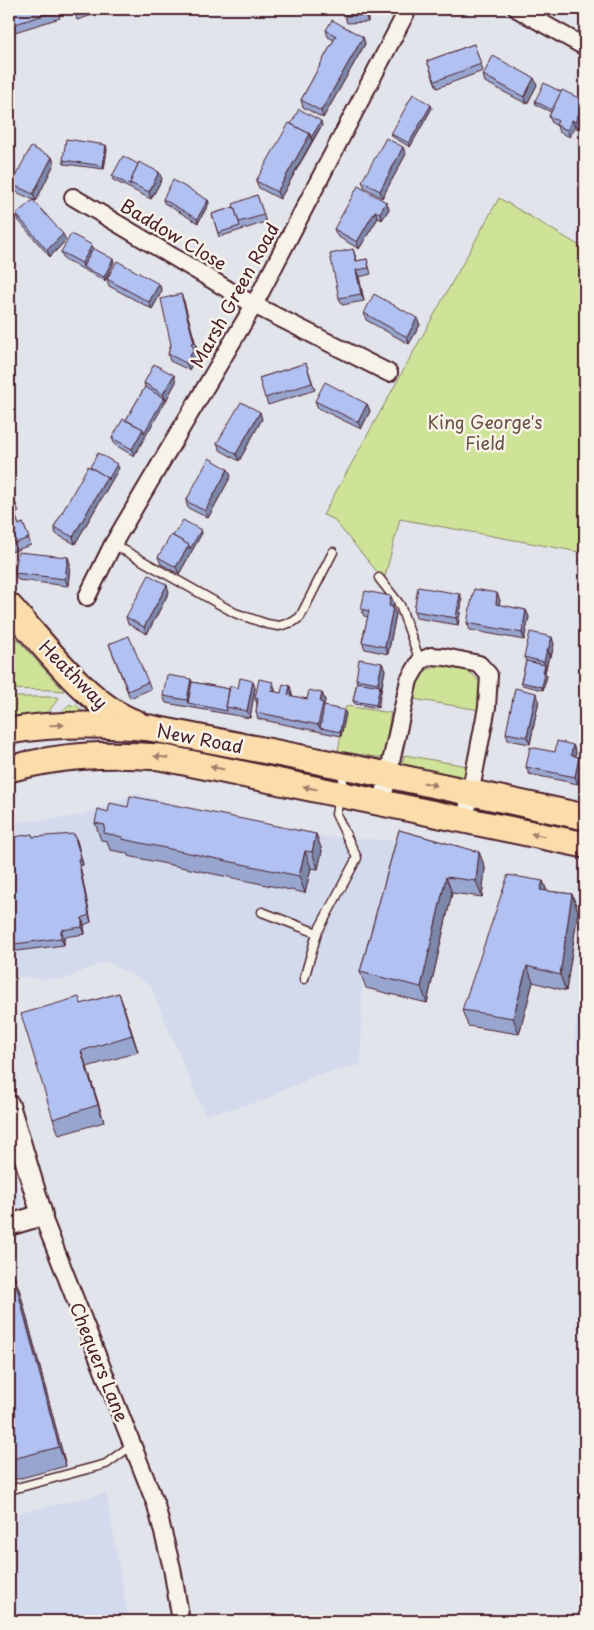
<svg xmlns="http://www.w3.org/2000/svg" width="594" height="1630" viewBox="0 0 594 1630" font-family="'Playpen Sans',sans-serif">
  <style>
    .built { fill: #d3daed }
    .green { fill: #cee398; stroke: #8c8162 }
    .lines { fill: none; stroke-linecap: round; stroke-linejoin: round }
    .service-casing { stroke: #4a1f2b; stroke-width: 11 }
    .minor-casing { stroke: #4a1f2b; stroke-width: 20 }
    .tertiary-casing { stroke: #4a1f2b; stroke-width: 24 }
    .primary-casing { stroke: #4a1f2b; stroke-width: 29 }
    .service { stroke: #f7f3e8; stroke-width: 8 }
    .minor { stroke: #f7f3e8; stroke-width: 16 }
    .tertiary { stroke: #f7f3e8; stroke-width: 20 }
    .primary { stroke: #faddab; stroke-width: 25 }
    .wall { fill: #98a6cf; stroke: #4a1f2b }
    .shaded-wall { fill: #7c87a9; stroke: #4a1f2b }
    .building { fill: #b1c1f1; stroke: #4a1f2b }
    .oneway { fill: #a27e6b }
    .labels { text-anchor: middle; dominant-baseline: central; stroke-width: 5; stroke-linejoin: round; paint-order: stroke }
    .street-label { font-size: 18px; fill: #4a1f2b; stroke: #f7f3e8 }
    .park-label { font-size: 18px; fill: #6b5046; stroke: #f7f3e8 }
  </style>
  <rect width="100%" height="100%" fill="#e2e4eb"/>
  <filter id="ink" filterUnits="userSpaceOnUse"><feTurbulence type="fractalNoise" baseFrequency=".02" numOctaves="2"/><feDisplacementMap in="SourceGraphic" scale="10" xChannelSelector="R" yChannelSelector="G"/><feConvolveMatrix kernelMatrix="1 2 1 2 8 2 1 2 1" color-interpolation-filters="sRGB"/></filter>
  <g filter="url(#ink)">
    <g class="built">
      <polygon points="135,793 206,812 327,837 403,841 362,979 361,1065 312,1076 304,1082 279,1091 267,1100 205,1115 150,985 106,961 63,980 9,976 9,823 79,816"/>
      <polygon points="585,978 585,1094 574,1034"/>
      <polygon points="9,1159 27,1222 9,1228"/>
      <polygon points="106,1493 129,1621 9,1621 9,1515"/>
    </g>
    <g class="green">
      <polygon points="499,198 585,249 585,553 400,519 384,580 333,519 323,515"/>
      <path d="M9 630 64 691C46 689 27 690 9 689Z"/>
      <path d="M444 665C458 667 475 670 481 686 483 692 480 703 480 710L413 699 415 685 419 674 429 669Z"/>
      <polygon points="9,697 57,697 59,698 45,716 9,722"/>
      <polygon points="70,704 72,707 75,704 94,722 48,724"/>
      <polygon points="346,706 391,713 383,758 338,751"/>
      <polygon points="404,755 467,766 463,786 400,775"/>
    </g>
    <g class="lines">
      <defs>
        <g id="service">
          <polyline points="113,544 235,613 267,624 279,626 293,622 300,617 333,552"/>
          <polyline points="379,578 400,605 420,661"/>
          <polyline points="262,912 317,933"/>
          <polyline points="304,979 317,933 357,858 336,814 345,769"/>
          <polyline points="9,1490 106,1464 132,1445"/>
        </g>
        <g id="minor">
          <polyline points="517,9 585,47"/>
          <polyline points="73,197 254,305 389,373"/>
          <polyline points="87,597 113,544 254,305 408,9"/>
          <polyline points="382,803 409,680 420,661 431,656 445,657 479,664 489,675 487,707 465,820"/>
          <polyline points="42,1215 156,1505 172,1568 181,1621"/>
        </g>
        <polyline id="tertiary" points="9,1105 42,1215 9,1225"/>
        <g id="primary">
          <path d="M9 606C43 643 88 706 136 723"/>
          <path d="M9 731C56 723 103 724 150 728L388 775 585 817"/>
          <path d="M9 769C60 755 108 753 160 757L585 845"/>
        </g>
      </defs>
      <use href="#service" class="service-casing"/>
      <use href="#minor" class="minor-casing"/>
      <use href="#tertiary" class="tertiary-casing"/>
      <use href="#primary" class="primary-casing"/>
      <use href="#service" class="service"/>
      <use href="#minor" class="minor"/>
      <use href="#tertiary" class="tertiary"/>
      <use href="#primary" class="primary"/>
    </g>
    <g class="wall">
      <polygon points="57,9 60,18 15,32 9,15"/>
      <polygon points="74,9 98,9 99,13 77,20"/>
      <polygon points="367,9 368,22 347,23 345,16"/>
      <polygon points="572,9 585,9 585,16"/>
      <polygon points="326,30 363,37 365,44 323,118 303,107 301,100 334,40 328,37"/>
      <polygon points="474,44 483,71 437,88 427,61"/>
      <polygon points="483,75 537,85 527,104 485,82"/>
      <polygon points="561,92 585,101 578,129 575,127 570,137 559,132 557,126 552,123 549,116 551,112 536,105 535,101"/>
      <polygon points="432,108 410,147 393,137 391,134"/>
      <polygon points="291,124 322,125 280,199 259,188 256,181"/>
      <polygon points="107,149 104,169 64,164 63,160"/>
      <polygon points="406,154 382,198 365,188 362,181"/>
      <polygon points="52,157 54,164 36,201 14,191 11,184"/>
      <polygon points="138,164 162,179 151,199 113,180 112,176"/>
      <polygon points="257,195 266,222 219,237 212,214 234,207"/>
      <polygon points="163,199 208,200 209,203 198,223 164,203"/>
      <polygon points="386,202 389,209 382,220 378,218 359,249 337,236 334,229"/>
      <polygon points="16,214 66,240 50,257 19,221"/>
      <polygon points="93,249 114,262 105,281 64,259 61,252"/>
      <polygon points="353,249 357,261 367,259 371,274 359,277 364,301 342,305 339,298"/>
      <polygon points="107,279 159,284 162,291 152,309 109,286"/>
      <polygon points="181,294 197,349 194,350 197,356 189,370 170,361 168,354 171,345"/>
      <polygon points="364,313 417,318 420,325 409,344 366,320"/>
      <polygon points="306,363 315,390 268,405 259,378"/>
      <polygon points="176,382 134,456 115,445 112,438 126,420 145,387 144,383"/>
      <polygon points="315,401 367,404 370,411 361,429 318,408"/>
      <polygon points="262,419 239,461 220,450 217,443"/>
      <polygon points="90,467 119,468 75,544 56,534 54,527"/>
      <polygon points="231,476 208,518 188,508 186,501"/>
      <polygon points="9,493 9,494 12,494 19,512 15,514 19,525 23,523 31,545 11,552 9,547"/>
      <polygon points="201,530 202,533 179,574 161,564 158,557 173,536"/>
      <polygon points="68,557 70,564 68,586 18,580 15,573"/>
      <polygon points="169,592 147,634 128,624 126,617"/>
      <polygon points="460,594 462,601 458,625 416,618 414,611"/>
      <polygon points="500,600 499,605 526,610 529,617 524,640 470,630 467,623"/>
      <polygon points="394,603 393,607 396,614 388,654 365,649 362,642 368,617 364,616 361,609"/>
      <polygon points="109,644 148,682 151,689 130,698"/>
      <polygon points="554,644 551,657 549,656 545,673 547,676 543,690 522,685 521,682 526,661 524,657"/>
      <polygon points="382,663 385,670 378,708 355,704 353,701 357,682 356,679"/>
      <polygon points="192,682 229,689 238,688 255,688 250,718 166,703 163,696"/>
      <polygon points="275,689 275,692 281,693 292,693 292,696 307,699 322,693 325,700 324,706 346,714 341,736 258,719 256,712 257,704 255,698"/>
      <polygon points="539,700 530,744 508,740 506,733"/>
      <polygon points="573,745 576,752 575,756 579,757 582,764 578,784 529,774 526,767 555,752"/>
      <polygon points="128,807 316,834 322,851 318,869 311,868 305,893 128,856 127,853 110,850 107,841 101,840 95,823 108,812"/>
      <polygon points="399,830 479,852 485,868 482,897 452,893 427,1003 366,988 360,972"/>
      <polygon points="33,837 77,841 83,865 80,866 91,922 84,925 85,934 64,937 64,945 17,951 14,948 12,941"/>
      <polygon points="543,881 547,891 572,894 578,911 566,991 533,982 519,1034 468,1026 462,1010"/>
      <polygon points="119,993 138,1052 87,1067 104,1122 59,1135 53,1119 82,1004"/>
      <polygon points="13,1273 20,1292 66,1466 10,1481 9,1478 9,1274"/>
    </g>
    <g class="shaded-wall">
      <polygon points="365,9 367,9 368,22 365,15"/>
      <polygon points="363,37 365,44 323,118 321,111"/>
      <polygon points="534,78 537,85 527,104 524,97"/>
      <polygon points="585,101 585,113 578,129 575,122"/>
      <polygon points="431,105 432,108 410,147 409,143"/>
      <polygon points="572,120 575,127 570,137 567,130"/>
      <polygon points="321,121 322,125 312,141 311,138"/>
      <polygon points="310,134 312,141 280,199 277,192"/>
      <polygon points="106,145 107,149 104,169 103,166"/>
      <polygon points="403,147 406,154 382,198 380,191"/>
      <polygon points="52,157 54,164 36,201 33,194"/>
      <polygon points="159,172 162,179 151,199 149,192"/>
      <polygon points="208,200 209,203 198,223 197,219"/>
      <polygon points="386,202 389,209 382,220 380,213"/>
      <polygon points="375,211 378,218 359,249 357,242"/>
      <polygon points="63,234 66,240 50,257 47,250"/>
      <polygon points="92,245 94,252 83,267 82,263"/>
      <polygon points="113,259 114,262 105,281 104,277"/>
      <polygon points="356,270 359,277 364,301 361,294"/>
      <polygon points="159,284 162,291 152,309 149,302"/>
      <polygon points="181,294 184,301 197,349 194,342"/>
      <polygon points="417,318 420,325 409,344 407,337"/>
      <polygon points="194,349 197,356 189,370 186,363"/>
      <polygon points="174,375 176,382 166,401 163,394"/>
      <polygon points="164,398 166,401 134,456 132,449 143,429"/>
      <polygon points="367,404 370,411 361,429 358,422"/>
      <polygon points="260,412 262,419 239,461 236,454"/>
      <polygon points="117,464 119,468 75,544 73,537 107,477"/>
      <polygon points="228,469 231,476 208,518 205,511"/>
      <polygon points="201,530 202,533 179,574 176,567 189,545"/>
      <polygon points="68,557 70,564 68,586 65,579"/>
      <polygon points="167,585 169,592 147,634 144,627"/>
      <polygon points="497,593 500,600 498,611 496,604"/>
      <polygon points="460,594 462,601 458,625 456,618"/>
      <polygon points="391,596 394,603 392,613 389,606"/>
      <polygon points="393,607 396,614 388,654 385,647"/>
      <polygon points="526,610 529,617 524,640 522,633"/>
      <polygon points="552,637 554,644 551,657 548,650"/>
      <polygon points="547,649 549,656 544,675 543,672 545,665 544,662"/>
      <polygon points="382,663 385,670 381,690 378,683"/>
      <polygon points="545,673 547,676 543,690 542,687"/>
      <polygon points="191,679 193,686 188,703 187,700"/>
      <polygon points="253,681 255,688 250,718 247,711"/>
      <polygon points="273,682 275,689 273,698 271,691"/>
      <polygon points="290,686 292,693 290,702 288,695"/>
      <polygon points="380,686 381,690 378,708 376,705"/>
      <polygon points="322,693 325,700 324,705 325,710 320,728 318,725 320,702"/>
      <polygon points="536,693 539,700 530,744 527,737"/>
      <polygon points="344,710 346,714 341,736 340,732"/>
      <polygon points="573,745 576,752 574,762 571,755"/>
      <polygon points="579,757 582,764 578,784 575,777"/>
      <polygon points="74,834 77,841 83,865 81,858"/>
      <polygon points="316,834 322,851 318,869 312,852"/>
      <polygon points="305,851 311,868 305,893 299,876"/>
      <polygon points="479,852 485,868 482,897 476,881"/>
      <polygon points="78,859 80,866 91,922 89,915"/>
      <polygon points="446,877 452,893 427,1003 421,987"/>
      <polygon points="543,881 549,897 540,890"/>
      <polygon points="572,894 578,911 566,991 560,975"/>
      <polygon points="82,918 84,925 85,934 82,927"/>
      <polygon points="61,930 64,937 64,945 61,938"/>
      <polygon points="527,966 533,982 519,1034 513,1018"/>
      <polygon points="119,993 125,1010 138,1052 132,1035"/>
      <polygon points="81,1051 87,1067 104,1122 98,1105"/>
      <polygon points="13,1273 20,1292 66,1466 59,1447"/>
    </g>
    <g class="building">
      <polygon points="9,9 57,9 57,11 12,25 9,15"/>
      <polygon points="74,9 89,9 75,13"/>
      <polygon points="344,9 365,9 365,15 345,16"/>
      <polygon points="577,9 585,9 585,13"/>
      <polygon points="332,20 363,37 321,111 301,100 336,36 326,30"/>
      <polygon points="474,44 481,64 435,81 427,61"/>
      <polygon points="493,56 534,78 524,97 483,75"/>
      <polygon points="544,83 561,92 552,110 535,101"/>
      <polygon points="562,90 585,101 575,122 572,120 567,130 556,125 558,121 549,116"/>
      <polygon points="413,94 431,105 409,143 391,134"/>
      <polygon points="299,109 321,121 311,138 310,134 291,124"/>
      <polygon points="289,123 310,134 277,192 256,181"/>
      <polygon points="386,138 403,147 380,191 362,181"/>
      <polygon points="66,139 106,145 103,166 63,160"/>
      <polygon points="31,147 52,157 33,194 11,184"/>
      <polygon points="123,156 138,164 130,183 131,186 112,176"/>
      <polygon points="139,162 159,172 149,192 130,183"/>
      <polygon points="173,180 208,200 197,219 163,199"/>
      <polygon points="358,186 386,202 380,213 375,211 357,242 334,229"/>
      <polygon points="257,195 264,215 239,222 233,204"/>
      <polygon points="33,200 63,234 47,250 16,214"/>
      <polygon points="234,207 240,226 218,233 212,214"/>
      <polygon points="71,234 92,245 82,263 61,252"/>
      <polygon points="93,248 113,259 104,277 83,267"/>
      <polygon points="353,249 356,261 367,259 369,268 356,270 361,294 339,298 330,254"/>
      <polygon points="117,261 159,284 149,302 107,279"/>
      <polygon points="181,294 194,342 191,343 194,349 186,363 168,354 171,345 161,299"/>
      <polygon points="374,294 417,318 407,337 364,313"/>
      <polygon points="306,363 312,383 265,398 259,378"/>
      <polygon points="154,364 174,375 163,394 144,383"/>
      <polygon points="325,382 367,404 358,422 315,401"/>
      <polygon points="145,387 164,398 144,433 143,429 126,420"/>
      <polygon points="241,402 260,412 236,454 217,443"/>
      <polygon points="123,419 143,429 132,449 112,438"/>
      <polygon points="98,453 117,464 108,480 107,477 90,467"/>
      <polygon points="209,458 228,469 205,511 186,501"/>
      <polygon points="88,466 107,477 73,537 54,527"/>
      <polygon points="12,494 16,505 12,507 19,525 23,523 29,538 9,545 9,495"/>
      <polygon points="183,520 201,530 190,549 189,545 173,536"/>
      <polygon points="171,535 189,545 176,567 158,557"/>
      <polygon points="18,552 68,557 65,579 15,573"/>
      <polygon points="149,575 167,585 144,627 126,617"/>
      <polygon points="418,587 460,594 456,618 414,611"/>
      <polygon points="474,589 497,593 496,604 526,610 522,633 467,623"/>
      <polygon points="365,591 391,596 389,606 393,607 385,647 362,642 369,611 361,609"/>
      <polygon points="530,632 552,637 548,650 547,649 544,662 524,657"/>
      <polygon points="129,636 148,682 128,691 109,644"/>
      <polygon points="359,659 382,663 378,683 356,679"/>
      <polygon points="526,661 545,665 543,672 545,673 542,687 521,682"/>
      <polygon points="167,675 191,679 187,700 163,696"/>
      <polygon points="240,678 253,681 247,711 226,707 230,686 238,688"/>
      <polygon points="259,679 273,682 271,691 281,693 283,684 290,686 288,695 307,699 309,690 322,693 320,702 323,703 318,725 256,712 258,699 255,698"/>
      <polygon points="192,682 229,689 226,707 227,711 188,703"/>
      <polygon points="357,682 380,686 376,705 353,701"/>
      <polygon points="515,688 536,693 527,737 506,733"/>
      <polygon points="324,706 344,710 340,732 320,728"/>
      <polygon points="557,741 573,745 571,755 579,757 575,777 526,767 530,747 555,752"/>
      <polygon points="130,796 316,834 312,852 305,851 299,876 122,839 123,837 104,833 105,825 95,823 98,809 108,812 110,803 128,807"/>
      <polygon points="399,830 479,852 476,881 446,877 421,987 360,972"/>
      <polygon points="32,834 33,837 74,834 81,858 78,859 89,915 82,918 82,927 61,930 61,938 15,944 12,941 9,909 9,838"/>
      <polygon points="508,875 543,881 540,890 572,894 560,975 527,966 513,1018 462,1010"/>
      <polygon points="119,993 132,1035 81,1051 98,1105 53,1119 21,1014 79,997 81,1004"/>
      <polygon points="13,1273 59,1447 9,1460 9,1274"/>
    </g>
    <defs><path id="oneway-solid" d="M-6-.8H1V-3.2L6.5 0L1 3.2V.8H-6Z" transform="scale(1.25)"/></defs>
    <g class="oneway">
      <use href="#oneway-solid" transform="translate(57 725) rotate(-2)"/>
      <use href="#oneway-solid" transform="translate(161 757) rotate(-173)"/>
      <use href="#oneway-solid" transform="translate(217 768) rotate(-168)"/>
      <use href="#oneway-solid" transform="translate(430 784) rotate(12)"/>
      <use href="#oneway-solid" transform="translate(310 788) rotate(-168)"/>
      <use href="#oneway-solid" transform="translate(538 835) rotate(-168)"/>
    </g>
  </g>
  <g class="labels">
    <g class="street-label">
      <text transform="translate(174 234) rotate(31)">Baddow Close</text>
      <text transform="translate(234 295) rotate(-61)">Marsh Green Road</text>
      <text transform="translate(74 674) rotate(45)">Heathway</text>
      <text transform="translate(200 738) rotate(11)">New Road</text>
      <text transform="translate(100 1362) rotate(68)">Chequers Lane</text>
    </g>
    <g class="park-label">
      <text x="485" y="421">King George's<tspan x="485" dy="21">Field</tspan></text>
    </g>
  </g>
  <rect width="594" height="1630" fill="none" stroke="#f7f3e8" stroke-width="30"/>
  <rect x="15" y="15" width="564" height="1600" fill="none" stroke="#4a1f2b" stroke-width="2" filter="url(#ink)"/>
</svg>
